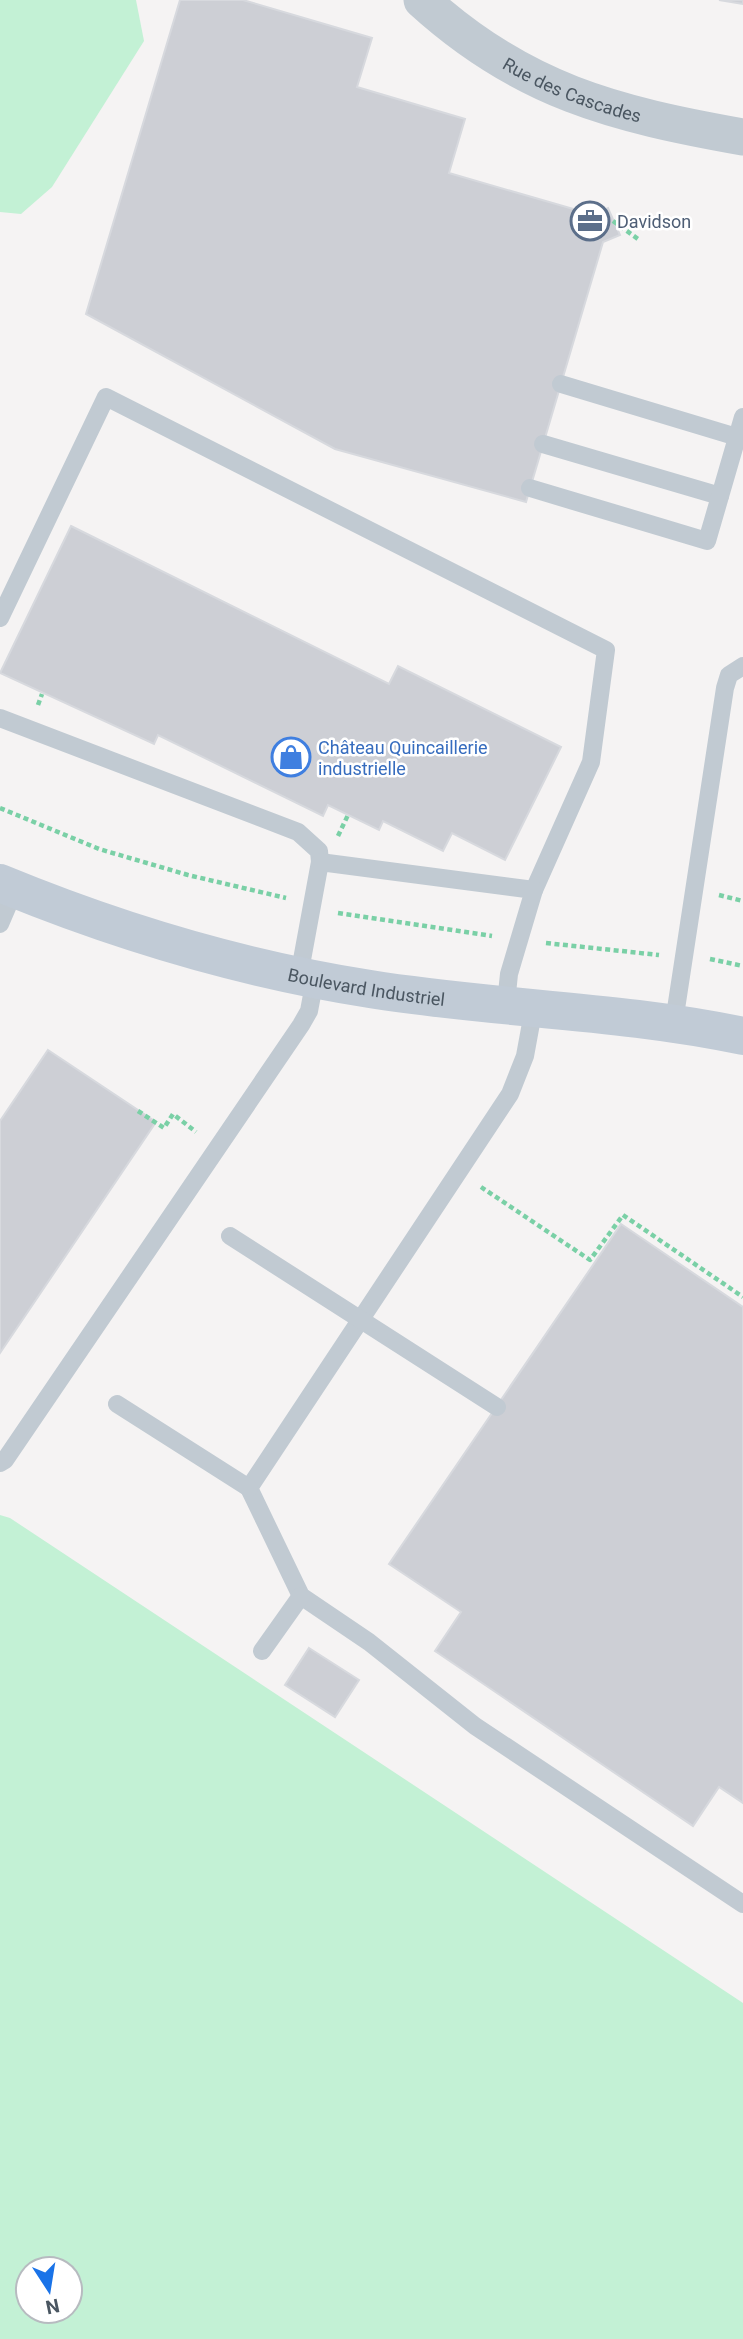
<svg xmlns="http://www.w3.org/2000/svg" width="743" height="2339" viewBox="0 0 743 2339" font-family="Roboto,sans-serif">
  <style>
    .green { fill: #c3f1d5; fill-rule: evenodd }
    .building { fill: #cdcfd5; stroke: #d7d9de; stroke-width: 2 }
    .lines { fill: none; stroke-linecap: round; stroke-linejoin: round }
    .path { stroke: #7ad0a6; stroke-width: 4.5; stroke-dasharray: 5 3.5; stroke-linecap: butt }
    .lane { stroke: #c1cad2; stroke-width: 18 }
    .street { stroke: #c1cad2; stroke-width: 37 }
    .secondary { stroke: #c1cbd6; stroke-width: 38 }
    .labels { text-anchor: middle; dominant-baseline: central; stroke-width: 5; stroke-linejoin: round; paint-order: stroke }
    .street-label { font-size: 18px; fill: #4a5661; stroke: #fff }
    .service-label { font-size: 18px; fill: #4e5e75; stroke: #fff; text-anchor: start }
    .shop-label { font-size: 18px; fill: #366cbe; stroke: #fff; text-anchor: start }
  </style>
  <rect width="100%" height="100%" fill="#f5f3f3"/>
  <g class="green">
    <polygon points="0,0 136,0 144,41 52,187 21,214 0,212"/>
    <path d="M0 1515 10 1518 743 2003V2339H0ZM70 2269V2311H28V2269Z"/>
  </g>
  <g class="building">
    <polygon points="180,0 243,0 372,38 357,87 465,119 449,173 594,215 608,208 620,235 603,242 526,502 335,449 86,314"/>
    <polygon points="719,0 743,0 743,4"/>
    <polygon points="71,526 389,684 398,666 561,747 505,860 452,833 443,851 383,821 379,830 328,805 323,816 158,735 154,744 0,673"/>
    <polygon points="48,1050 156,1122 0,1353 0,1121"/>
    <polygon points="621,1224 743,1307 743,1803 719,1787 693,1826 435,1651 461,1612 389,1564"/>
    <polygon points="309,1648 359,1680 335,1717 285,1685"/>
  </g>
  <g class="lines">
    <g class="path">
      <polyline points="613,221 638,239"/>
      <polyline points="38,705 42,694"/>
      <polyline points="0,808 99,849 188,875 286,898"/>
      <polyline points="338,836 348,815"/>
      <polyline points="719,895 743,901"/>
      <polyline points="338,913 492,936"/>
      <polyline points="546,943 659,955"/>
      <polyline points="710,959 743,966"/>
      <polyline points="138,1111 164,1128 173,1114 196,1132"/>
      <polyline points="481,1187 590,1260 623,1215 743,1297"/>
    </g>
    <g class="lane">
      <polyline points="561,384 737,437"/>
      <polyline points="543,444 720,496"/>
      <polyline points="530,488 707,541 743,417"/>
      <polyline points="0,618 106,397 606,650 591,762 534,890"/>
      <polyline points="0,718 298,832 319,851 320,862"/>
      <polyline points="0,924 15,889"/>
      <polyline points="299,976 320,862 534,890 509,974 506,1003"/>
      <polyline points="534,1007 525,1056 510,1094 249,1488 301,1596 369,1642 475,1726 743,1904"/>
      <polyline points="674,1022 725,688 729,675 743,666"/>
      <polyline points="230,1236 497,1407"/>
      <polyline points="117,1404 249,1488"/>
      <polyline points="0,1463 5,1460 301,1025 309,1011 315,979"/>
      <polyline points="262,1651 301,1596"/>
    </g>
    <path class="street" id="s1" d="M422 0C522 91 614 114 743 137"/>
    <path class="secondary" id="s2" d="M0 883C119 932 243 969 370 989 494 1009 620 1010 743 1036"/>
  </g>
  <defs>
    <symbol id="office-ring" viewBox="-11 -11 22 22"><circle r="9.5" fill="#fff" stroke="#5c6f8a" stroke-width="1.5"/><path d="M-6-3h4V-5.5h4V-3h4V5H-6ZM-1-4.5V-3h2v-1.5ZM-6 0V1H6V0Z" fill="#5c6f8a"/></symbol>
    <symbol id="shop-ring" viewBox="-11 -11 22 22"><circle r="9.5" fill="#fff" stroke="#3f7fe0" stroke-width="1.5"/><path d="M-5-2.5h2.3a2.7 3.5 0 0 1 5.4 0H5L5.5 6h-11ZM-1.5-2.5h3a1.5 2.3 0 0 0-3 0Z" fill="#3f7fe0"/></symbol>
  </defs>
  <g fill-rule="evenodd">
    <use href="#office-ring" x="568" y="199" width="44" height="44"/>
    <use href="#shop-ring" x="269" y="735" width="44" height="44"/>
  </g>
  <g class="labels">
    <g class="street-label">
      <text stroke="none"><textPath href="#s1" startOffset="177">Rue des Cascades</textPath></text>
      <text stroke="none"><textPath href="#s2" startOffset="382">Boulevard Industriel</textPath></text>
    </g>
    <g class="service-label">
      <text x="617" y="221">Davidson</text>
    </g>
    <g class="shop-label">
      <text x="318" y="747">Château Quincaillerie<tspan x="318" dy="21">industrielle</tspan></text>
    </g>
  </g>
  <g transform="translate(49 2290) rotate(168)"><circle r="33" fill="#ffffff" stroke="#b7bbc0" stroke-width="2"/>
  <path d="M0-5L12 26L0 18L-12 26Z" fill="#1a73e8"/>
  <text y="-10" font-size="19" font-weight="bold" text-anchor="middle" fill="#4a5661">N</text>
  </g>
</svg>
